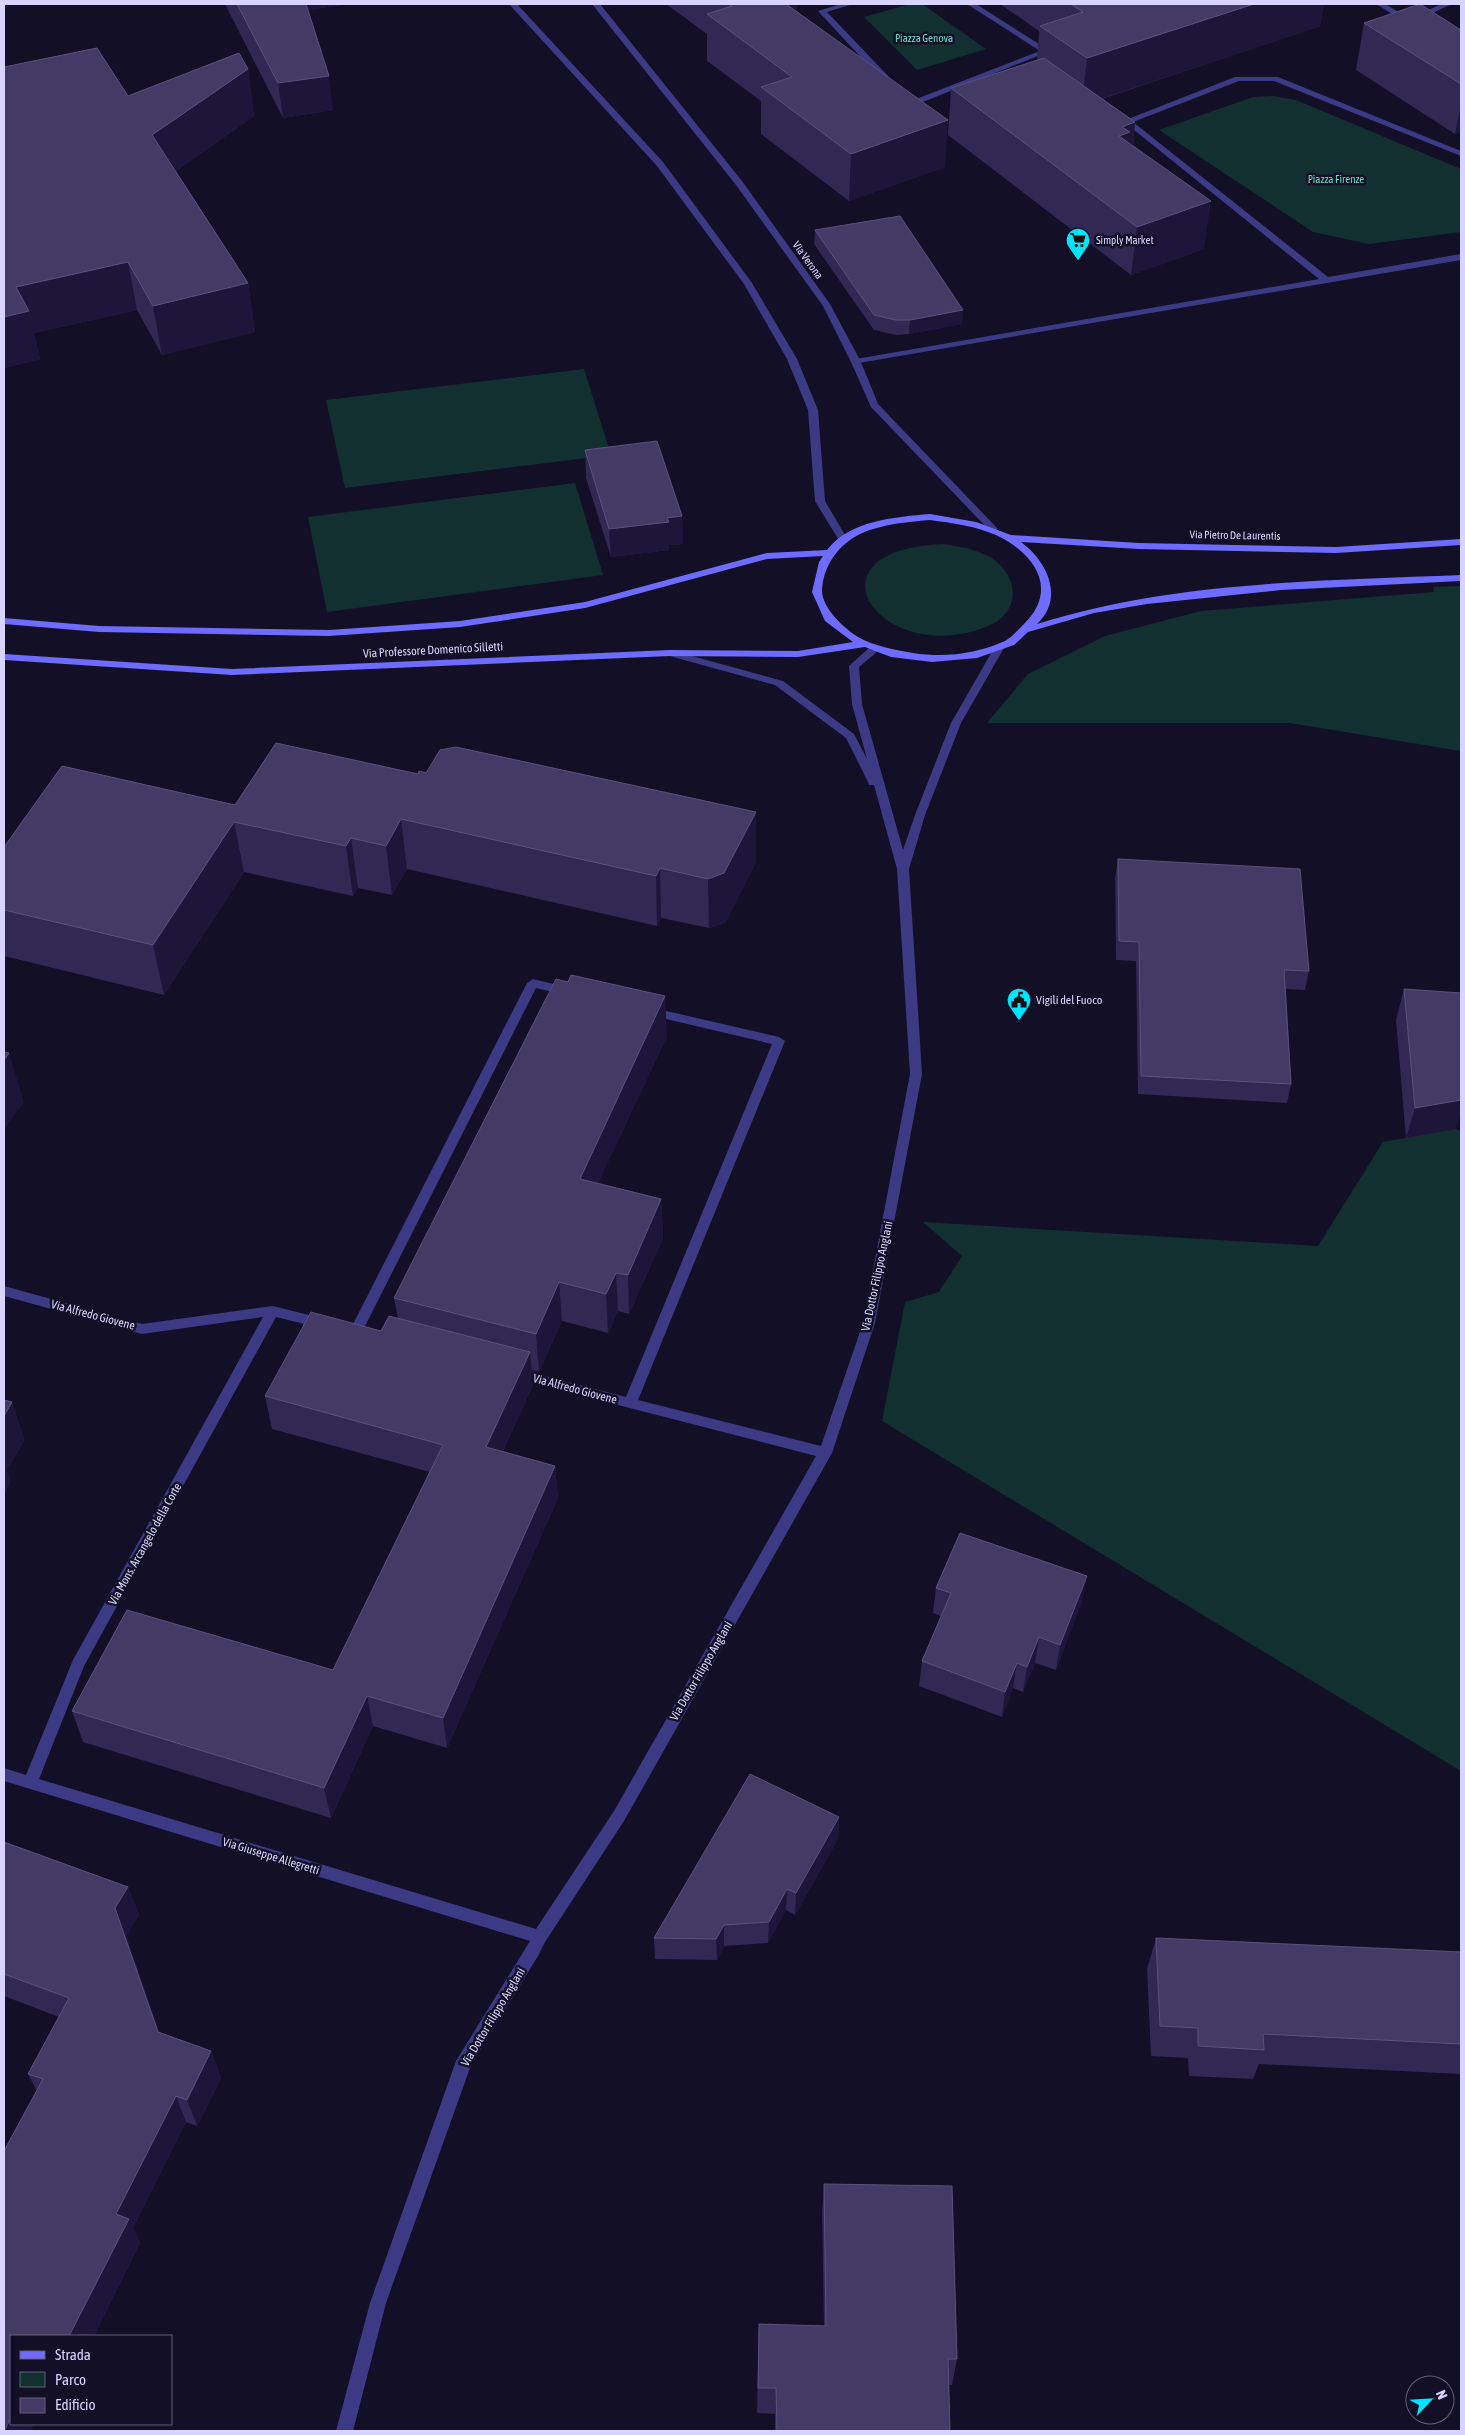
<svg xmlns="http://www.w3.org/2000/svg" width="1465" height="2435" viewBox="0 0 1465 2435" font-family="'Asap Condensed',sans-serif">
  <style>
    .green { fill: #12302f }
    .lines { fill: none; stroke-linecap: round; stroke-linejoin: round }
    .minor { fill: #3d3a85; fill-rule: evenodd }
    .tertiary { fill: #3d3a85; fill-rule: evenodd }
    .secondary { fill: #6f6bff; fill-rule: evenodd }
    .wall { fill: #312854 }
    .shaded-wall { fill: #1d163a }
    .building { fill: #433a66; stroke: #5a527e }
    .labels { text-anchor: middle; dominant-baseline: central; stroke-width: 5; stroke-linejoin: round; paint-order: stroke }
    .far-park-label { font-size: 11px; fill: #5fe0c0; stroke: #130f26 }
    .far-poi-label { font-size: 11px; fill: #d9d4ff; stroke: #130f26; text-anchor: start }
    .far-street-label { font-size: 11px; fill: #d9d4ff; stroke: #130f26 }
    .street-label { font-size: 12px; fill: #d9d4ff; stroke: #130f26 }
    .poi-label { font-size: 12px; fill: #d9d4ff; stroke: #130f26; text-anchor: start }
  </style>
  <rect width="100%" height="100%" fill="#130f26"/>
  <g class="green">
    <polygon points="910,4 922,4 986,49 917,70 864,17"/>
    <polygon points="1273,96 1296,100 1461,169 1461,232 1369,244 1313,232 1159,130 1253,97"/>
    <polygon points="584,369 611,455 345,488 326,400"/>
    <polygon points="575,483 603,575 327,612 308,517"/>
    <path d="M942 544C958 546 976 549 990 557 1020 576 1022 613 986 627 880 668 799 551 942 544Z"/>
    <polygon points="1461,586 1461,751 1290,723 987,723 1028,674 1105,636 1201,611 1434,592 1433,587"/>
    <polygon points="1456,1129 1461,1131 1461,1771 882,1421 905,1302 939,1292 962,1256 923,1222 1318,1246 1383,1142"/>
  </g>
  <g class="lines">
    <g class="minor">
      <polygon points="841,4 853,4 827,12 889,77 889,81 883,81 818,11"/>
      <polygon points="967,4 976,4 1050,51 913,106 907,106 902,101 903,99 911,101 1040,51"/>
      <polygon points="1376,4 1385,4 1414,21 1407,23"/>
      <polygon points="1442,4 1452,4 1419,19 1412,17"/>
      <polygon points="1235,77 1278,77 1461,151 1461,156 1274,81 1239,81 1133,122 1328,277 1461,254 1461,260 853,364 851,362 856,359 1319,279 1123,121"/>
      <polygon points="999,645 1004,648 961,723 925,815 909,869 922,1074 875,1323 832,1453 624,1821 545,1942 538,1956 471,2065 386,2303 353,2431 336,2431 370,2303 456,2061 530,1941 4,1781 4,1768 26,1775 73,1660 263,1317 142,1334 4,1296 4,1286 142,1324 273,1306 321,1318 326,1319 327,1323 326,1327 321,1328 276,1317 84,1666 39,1779 536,1929 614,1811 816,1456 517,1379 512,1378 510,1374 512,1370 517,1369 626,1397 772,1044 649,1015 643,1011 649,1007 779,1037 785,1041 638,1400 821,1446 863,1323 910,1074 897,869 874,785 869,785 868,782 846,738 775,685 666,655 665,653 670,650 783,681 854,734 867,759 852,704 849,666 870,647 878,647 878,651 859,667 862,704 903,850 915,815 951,723 994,648"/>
      <polygon points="533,979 570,988 572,991 566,995 536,988 360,1336 350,1336 349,1332 527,983"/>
    </g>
    <g class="tertiary">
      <polygon points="509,4 517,4 663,162 752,283 797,359 818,410 825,501 848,540 846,542 840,542 815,501 808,410 787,359 744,284 657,166"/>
      <polygon points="592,4 600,4 742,181 830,304 861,362 878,404 997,528 997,532 991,532 871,407 851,362 823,306 736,185"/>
    </g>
    <path class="secondary" d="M930 514 976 522 1011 535 1139 543 1336 547 1461 539V545L1336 553 1139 549 1021 542C1047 561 1065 598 1037 624 1173 581 1319 581 1461 575V581L1281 590 1147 604 1094 613 1028 632 1014 645 977 658 932 662 891 657 865 647 798 657 670 656 232 675 4 660V654L232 669 670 650 798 651 853 642 825 621 812 592 819 562 823 556 767 559 585 608 460 627 329 636 99 632 4 624V618L99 626 329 630 460 621 585 602 767 553 827 550C850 520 896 517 930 514ZM930 520C952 523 975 526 996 535 1036 554 1060 591 1022 626 1017 631 1011 638 1005 641 976 654 944 658 913 653 895 650 874 646 858 637 845 629 822 608 822 591 823 566 838 545 860 534 882 524 906 522 930 520Z"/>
  </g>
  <g class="wall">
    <polygon points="225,4 348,4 308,10 333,110 283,118"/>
    <polygon points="666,4 797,4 797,11 945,167 849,201 761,134 761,101 707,61 707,34"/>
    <polygon points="1000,4 1324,4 1320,26 1102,99 1135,122 1133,145 1204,249 1131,275 948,135 951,88 1037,60 1039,31"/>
    <polygon points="1364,23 1461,30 1461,131 1455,134 1356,70"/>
    <polygon points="4,67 128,96 248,69 254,116 176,171 248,283 255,332 162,355 137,310 34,333 40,359 4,368"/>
    <polygon points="815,230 963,310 962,324 909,334 896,335 874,330 814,244"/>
    <polygon points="585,450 682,516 683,544 669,545 669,550 611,557 586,478"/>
    <polygon points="418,774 756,812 756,862 725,923 709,928 661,918 657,926 407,869 392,895 358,888 353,896 244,872 164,995 4,956 4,847 235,805"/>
    <polygon points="1118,859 1309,971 1305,990 1286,989 1291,1084 1287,1103 1138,1094 1136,961 1116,960 1115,878"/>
    <polygon points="1404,989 1456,1129 1406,1138 1396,1020"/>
    <polygon points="667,1036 598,1183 661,1199 663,1238 629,1314 618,1311 608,1333 562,1321 539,1372 532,1370 533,1385 503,1451 555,1466 558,1498 447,1748 373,1726 331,1818 83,1742 72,1711 333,1670 430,1472 272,1429 265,1396 381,1331 398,1318 394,1298"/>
    <polygon points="936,1588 1082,1601 1056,1670 1035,1663 1023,1692 1013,1688 1002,1717 919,1686 922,1661 941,1616 933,1613"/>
    <polygon points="839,1817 838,1839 795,1915 786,1910 768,1943 724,1946 717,1960 655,1959 654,1938"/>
    <polygon points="4,1842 128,1887 139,1915 126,1936 159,2032 211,2051 221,2078 197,2126 186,2122 133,2228 140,2243 94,2336 11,2336 11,2424 34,2424 30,2431 4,2431 4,2151 37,2091 28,2074 59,2017 4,1996"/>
    <polygon points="1156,1938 1461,1952 1461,2074 1259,2064 1253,2079 1189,2076 1188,2058 1151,2056 1147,1969"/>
    <polygon points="824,2184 957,2359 952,2385 949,2385 950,2431 775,2431 775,2414 757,2413 759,2324 824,2326 822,2213"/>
  </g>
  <g class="shaded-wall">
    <polygon points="301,4 348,4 302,11"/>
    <polygon points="780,4 797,4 796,37"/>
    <polygon points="1254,4 1324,4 1320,26 1082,105 1087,58"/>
    <polygon points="248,69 254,116 160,182 152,135"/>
    <polygon points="329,76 333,110 283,118 278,83"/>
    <polygon points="1461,105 1461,131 1455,134"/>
    <polygon points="948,120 945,167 849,201 851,154"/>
    <polygon points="1135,122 1130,170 1119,136 1122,127"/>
    <polygon points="1211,201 1204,249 1131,275 1137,227"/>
    <polygon points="128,262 137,310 34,333 40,359 4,368 4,317 16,287"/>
    <polygon points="248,283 255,332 162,355 153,306"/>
    <polygon points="963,310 962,324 909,334 910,320"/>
    <polygon points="682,516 683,544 669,545 669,550 611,557 609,529 667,518"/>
    <polygon points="756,812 756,862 725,923 709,928 708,879"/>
    <polygon points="401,819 407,869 392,895 386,846"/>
    <polygon points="234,822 244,872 164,995 153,945"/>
    <polygon points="351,838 358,888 353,896 346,846"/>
    <polygon points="660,868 661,918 657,926 656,876"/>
    <polygon points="665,996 667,1036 582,1218 580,1179"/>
    <polygon points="9,1053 24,1102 4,1130 4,1060"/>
    <polygon points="1461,1100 1461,1113 1456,1129 1406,1138 1415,1108"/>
    <polygon points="661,1199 663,1238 629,1314 628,1275"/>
    <polygon points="616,1273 618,1311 608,1333 606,1294"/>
    <polygon points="559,1282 562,1321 539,1372 536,1334"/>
    <polygon points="530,1352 533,1385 490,1479 486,1447"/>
    <polygon points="12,1402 25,1440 7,1470 11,1482 4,1494 4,1416"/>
    <polygon points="555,1466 558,1498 447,1748 443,1718"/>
    <polygon points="1087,1576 1082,1601 1056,1670 1060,1645"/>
    <polygon points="1039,1637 1035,1663 1023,1692 1027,1667"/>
    <polygon points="1017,1663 1013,1688 1002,1717 1005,1692"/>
    <polygon points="367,1696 373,1726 331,1818 324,1788"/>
    <polygon points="839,1817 838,1839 795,1915 796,1893"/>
    <polygon points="128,1887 139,1915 126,1936 168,2059 158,2032 115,1908"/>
    <polygon points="787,1889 786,1910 768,1943 769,1922"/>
    <polygon points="724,1925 724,1946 717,1960 716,1939"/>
    <polygon points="211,2051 221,2078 197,2126 187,2100"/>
    <polygon points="176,2096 186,2122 133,2228 140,2243 94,2336 69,2336 116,2214"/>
    <polygon points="11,2418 11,2424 34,2424 30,2431 4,2431"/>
  </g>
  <g class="building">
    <polygon points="237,4 306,4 329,76 278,83"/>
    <polygon points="729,4 786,4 948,120 851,154 761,87 792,77 707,14 732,6"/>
    <polygon points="1071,4 1254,4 1087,58 1040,26 1083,12"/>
    <polygon points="1420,4 1461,30 1461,84 1364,23"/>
    <polygon points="97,48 128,96 239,53 248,69 152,135 248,283 153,306 128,262 16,287 29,311 4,317 4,67"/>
    <polygon points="1044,58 1135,122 1122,127 1130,132 1119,136 1211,201 1137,227 951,88"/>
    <polygon points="900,216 963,310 910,320 896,320 874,315 815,230"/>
    <polygon points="657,441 682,516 667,518 669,522 609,529 585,450"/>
    <polygon points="276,743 418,774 419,771 426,773 440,750 456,747 756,812 724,873 708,879 660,868 656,876 401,819 386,846 351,838 346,846 234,822 153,945 4,910 4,847 62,766 235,805"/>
    <polygon points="1118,859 1300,869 1309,971 1284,970 1291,1084 1141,1076 1139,942 1119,941"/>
    <polygon points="571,975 665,996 580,1179 661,1199 628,1275 616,1273 606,1294 559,1282 536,1334 394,1298 556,979 568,982"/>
    <polygon points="1404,989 1461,993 1461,1100 1415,1108"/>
    <polygon points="4,1052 9,1053 4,1060"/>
    <polygon points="311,1312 381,1331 389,1316 530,1352 486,1447 555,1466 443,1718 367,1696 324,1788 72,1711 127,1610 333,1670 443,1445 265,1396"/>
    <polygon points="4,1400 12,1402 4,1416"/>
    <polygon points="960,1533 1087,1576 1060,1645 1039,1637 1027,1667 1017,1663 1005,1692 922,1661 951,1593 936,1588"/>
    <polygon points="750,1774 839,1817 796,1893 787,1889 769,1922 724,1925 716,1939 654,1938"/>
    <polygon points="4,1842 128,1887 115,1908 158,2032 211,2051 187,2100 176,2096 116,2214 129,2219 69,2336 11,2336 11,2418 4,2431 4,2151 43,2079 28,2074 69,1998 4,1974"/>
    <polygon points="1156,1938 1461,1952 1461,2044 1263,2034 1264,2050 1198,2046 1198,2028 1160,2026"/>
    <polygon points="824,2184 952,2186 957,2359 948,2359 950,2431 777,2431 776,2388 758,2388 759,2324 826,2326"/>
  </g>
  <defs>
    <symbol id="supermarket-pin" viewBox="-11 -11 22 30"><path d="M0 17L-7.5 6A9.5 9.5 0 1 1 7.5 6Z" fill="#00e5ff" stroke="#130f26"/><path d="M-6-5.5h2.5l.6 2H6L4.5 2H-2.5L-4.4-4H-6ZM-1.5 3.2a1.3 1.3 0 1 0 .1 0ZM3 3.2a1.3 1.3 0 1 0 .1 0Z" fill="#111"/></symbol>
    <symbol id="civic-pin" viewBox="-11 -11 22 30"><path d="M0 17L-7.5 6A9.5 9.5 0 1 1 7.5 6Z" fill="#00e5ff" stroke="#130f26"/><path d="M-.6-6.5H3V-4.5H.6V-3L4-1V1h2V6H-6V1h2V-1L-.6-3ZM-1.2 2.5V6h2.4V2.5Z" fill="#111"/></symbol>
  </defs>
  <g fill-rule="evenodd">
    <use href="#supermarket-pin" x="1064" y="226" width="28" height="38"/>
    <use href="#civic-pin" x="1005" y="986" width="28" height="38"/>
  </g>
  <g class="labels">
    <g class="far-park-label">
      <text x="924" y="38">Piazza Genova</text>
      <text x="1336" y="179">Piazza Firenze</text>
    </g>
    <g class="far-poi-label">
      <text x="1096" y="240">Simply Market</text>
    </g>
    <g class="far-street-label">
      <text transform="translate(808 260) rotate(54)">Via Verona</text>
      <text transform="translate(1235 535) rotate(1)">Via Pietro De Laurentis</text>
    </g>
    <g class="street-label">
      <text transform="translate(433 650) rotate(-3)">Via Professore Domenico Silletti</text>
      <text transform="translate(877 1276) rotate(-78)">Via Dottor Filippo Anglani</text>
      <text transform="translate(93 1315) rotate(15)">Via Alfredo Giovene</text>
      <text transform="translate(575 1389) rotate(15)">Via Alfredo Giovene</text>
      <text transform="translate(145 1544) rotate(-61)">Via Mons. Arcangelo della Corte</text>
      <text transform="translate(701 1671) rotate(-60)">Via Dottor Filippo Anglani</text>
      <text transform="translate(271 1856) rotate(17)">Via Giuseppe Allegretti</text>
      <text transform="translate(493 2017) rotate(-59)">Via Dottor Filippo Anglani</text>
    </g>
    <g class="poi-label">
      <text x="1036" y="1000">Vigili del Fuoco</text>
    </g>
  </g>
  <rect width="1465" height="2435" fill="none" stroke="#d9d4ff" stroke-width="10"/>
  <rect x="10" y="2335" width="162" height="90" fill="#130f26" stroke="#625e7d"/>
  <rect x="20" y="2351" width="25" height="8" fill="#6f6bff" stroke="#625e7d"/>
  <text x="55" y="2360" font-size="15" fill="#d9d4ff">Strada</text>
  <rect x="20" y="2372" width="25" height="15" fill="#12302f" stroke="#625e7d"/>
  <text x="55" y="2385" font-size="15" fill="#d9d4ff">Parco</text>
  <rect x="20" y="2398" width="25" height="15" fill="#433a66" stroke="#625e7d"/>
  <text x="55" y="2410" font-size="15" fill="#d9d4ff">Edificio</text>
  <g transform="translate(1430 2400) rotate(65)"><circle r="24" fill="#130f26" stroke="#625e7d"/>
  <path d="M0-4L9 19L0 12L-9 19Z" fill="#00e5ff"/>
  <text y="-8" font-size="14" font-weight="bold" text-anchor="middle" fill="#d9d4ff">N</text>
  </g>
</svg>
